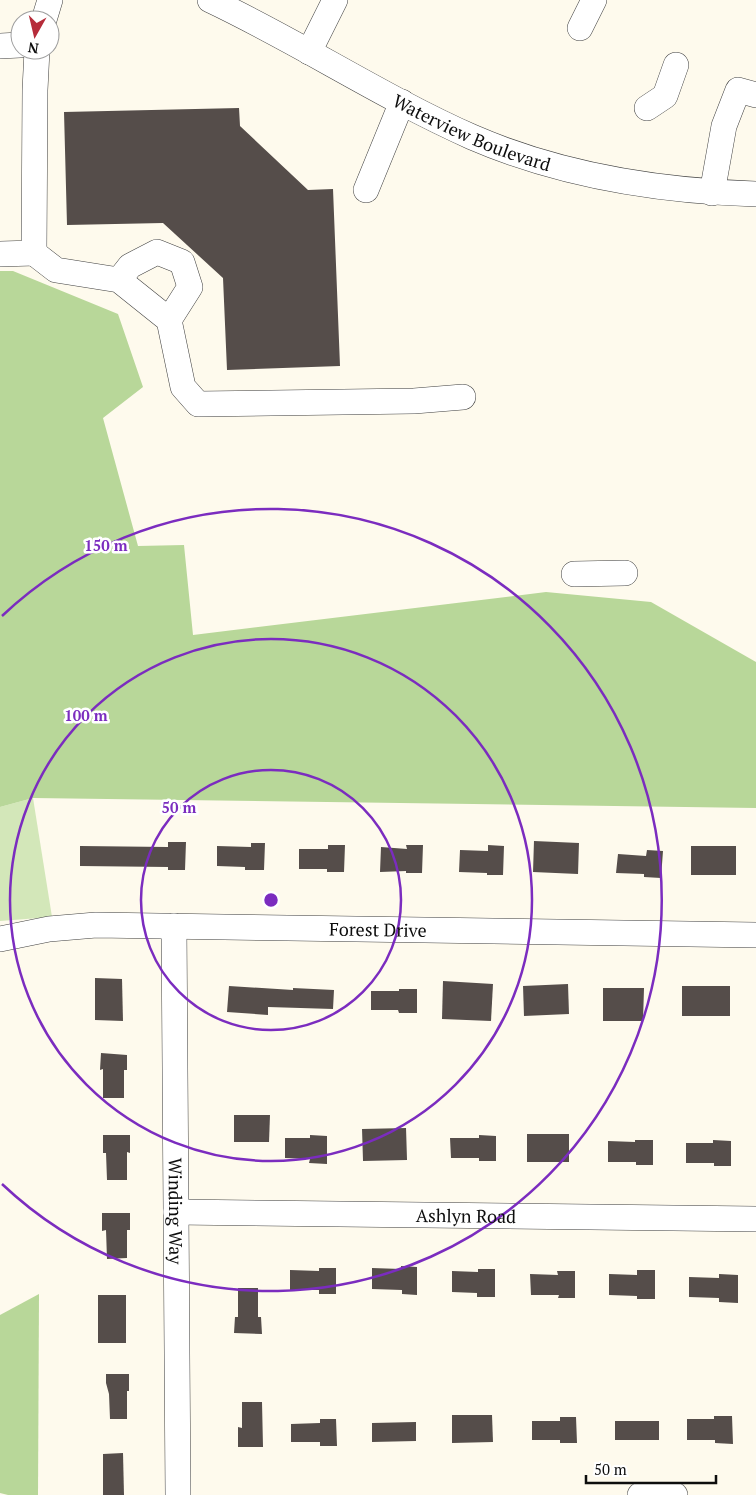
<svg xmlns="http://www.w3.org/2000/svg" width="756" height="1495" viewBox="0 0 756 1495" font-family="'PT Serif',serif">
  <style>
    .green { fill: #d3e7b9 }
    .forest { fill: #b8d799 }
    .building { fill: #554d4a }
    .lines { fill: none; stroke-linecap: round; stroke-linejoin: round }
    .minor-casing { stroke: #404040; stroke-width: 26 }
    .minor { stroke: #fff; stroke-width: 25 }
    .ring { fill: none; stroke: #7b2cbf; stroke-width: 2.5 }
    .labels { text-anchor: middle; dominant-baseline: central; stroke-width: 5; stroke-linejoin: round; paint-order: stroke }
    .street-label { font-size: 18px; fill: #0d0d0d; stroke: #fff }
    .centre { fill: #7b2cbf; stroke: #fff; stroke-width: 2.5 }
    .ring-label { font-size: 15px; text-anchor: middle; font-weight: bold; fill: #7b2cbf; stroke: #fff; stroke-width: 5; stroke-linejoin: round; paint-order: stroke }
  </style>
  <rect width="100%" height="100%" fill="#fefaed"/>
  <polygon class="green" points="33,798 52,917 0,921 0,807"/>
  <g class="forest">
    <polygon points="0,271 13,271 118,314 143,387 103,418 138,546 184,545 193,635 546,592 651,602 756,662 756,808 33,798 0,807"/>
    <polygon points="39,1294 38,1495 8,1495 0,1493 0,1315"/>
  </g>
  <g class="building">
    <polygon points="239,108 240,126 308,190 333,189 340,366 227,370 223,278 163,223 67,225 64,112"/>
    <polygon points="534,841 579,843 578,874 533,872"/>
    <polygon points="168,842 186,842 185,870 168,870 168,867 80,866 80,846 168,847"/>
    <polygon points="251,843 265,843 264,870 245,870 245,867 217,866 217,846 251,847"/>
    <polygon points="328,845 345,845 344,872 327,872 327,869 299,869 299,849 328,849"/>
    <polygon points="406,845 423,845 422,873 406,873 406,871 380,872 381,847 407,849"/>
    <polygon points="488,845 504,846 503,875 487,875 487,873 459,872 460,850 488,851"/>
    <rect x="691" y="846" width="45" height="29"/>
    <polygon points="647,850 663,851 661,878 644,877 644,874 616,873 618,854 646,856"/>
    <polygon points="95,978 122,979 123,1021 95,1020"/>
    <polygon points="443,981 493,984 491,1021 442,1019"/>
    <polygon points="568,984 569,1014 524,1016 523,986"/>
    <polygon points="229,986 293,990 293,988 334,990 333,1009 268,1007 268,1015 227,1012"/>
    <rect x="682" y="986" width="48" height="30"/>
    <polygon points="603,988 644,988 643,1021 603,1021"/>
    <polygon points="399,989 417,989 417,1013 399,1013 398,1010 371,1010 371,991 399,991"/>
    <polygon points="101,1053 127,1055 127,1070 124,1070 124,1098 103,1098 103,1069 100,1070"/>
    <polygon points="234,1115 270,1115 269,1142 234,1142"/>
    <polygon points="406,1128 407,1160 363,1161 362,1129"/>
    <rect x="527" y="1134" width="42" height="28"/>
    <polygon points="103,1135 130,1135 130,1153 127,1152 127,1180 107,1180 106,1153 103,1153"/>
    <polygon points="310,1135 327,1136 327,1164 309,1163 310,1159 285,1158 285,1138 310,1138"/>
    <polygon points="479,1135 496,1136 496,1161 479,1161 479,1158 451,1158 450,1138 479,1138"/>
    <polygon points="635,1140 653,1140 653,1165 636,1165 636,1162 608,1162 608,1141 635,1142"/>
    <polygon points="713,1140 731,1141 731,1166 714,1166 714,1163 686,1163 686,1143 713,1143"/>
    <polygon points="102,1213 130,1213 130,1230 127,1230 127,1258 107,1259 106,1230 102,1231"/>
    <polygon points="401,1266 417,1267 417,1295 402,1294 402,1290 372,1289 372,1268 401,1269"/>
    <polygon points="319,1268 336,1268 336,1294 319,1294 319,1290 290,1290 290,1270 319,1271"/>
    <polygon points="478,1269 495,1269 495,1297 477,1297 477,1293 452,1292 452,1271 478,1272"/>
    <polygon points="637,1270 655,1270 655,1299 637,1299 637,1296 609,1295 609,1274 637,1275"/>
    <polygon points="557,1271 575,1271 575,1298 558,1298 559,1295 531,1295 530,1274 558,1275"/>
    <polygon points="719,1274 738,1275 738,1303 719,1302 719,1298 689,1297 689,1277 719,1278"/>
    <polygon points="238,1288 258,1288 258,1317 261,1317 262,1334 234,1333 235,1317 238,1317"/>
    <rect x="98" y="1295" width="28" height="48"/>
    <polygon points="106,1374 129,1374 129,1391 127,1391 127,1419 110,1419 109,1394 106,1383"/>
    <polygon points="242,1402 262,1402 263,1447 238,1447 238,1427 242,1428"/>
    <polygon points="452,1415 492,1415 493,1442 452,1443"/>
    <polygon points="714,1416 732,1416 733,1444 715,1443 715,1440 687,1440 687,1419 714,1419"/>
    <polygon points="560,1417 576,1417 577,1443 560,1443 560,1440 532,1440 532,1421 560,1421"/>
    <polygon points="320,1419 336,1419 337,1446 320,1446 320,1442 291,1442 291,1424 320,1423"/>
    <rect x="615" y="1421" width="44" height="19"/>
    <polygon points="416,1422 416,1441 372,1442 372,1423"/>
    <polygon points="123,1453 124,1495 103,1495 103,1454"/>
  </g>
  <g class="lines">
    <defs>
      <g id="minor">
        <path id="s1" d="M210 0C299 42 382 97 472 137 562 176 659 191 756 194"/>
        <polyline points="44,20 50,0"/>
        <polyline points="580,28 594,0"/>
        <polyline points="0,46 20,45"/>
        <polyline points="309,52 335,0"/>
        <polyline points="647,108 665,96 676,65"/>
        <polyline points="366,190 402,102"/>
        <polyline points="712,193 724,126 738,90 756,95"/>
        <polyline points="34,253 56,270 119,280 169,320 183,387 198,404 414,401 463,397"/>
        <polyline points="0,254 34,253 35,90 37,50"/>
        <polyline points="119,280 130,266 157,252 182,262 190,287 169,320"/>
        <polyline points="574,574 625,573"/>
        <path id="s2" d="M174 926 178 1495"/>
        <path id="s3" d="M0 939 49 929 96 925 756 935"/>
        <path id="s4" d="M176 1212 756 1219"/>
        <polyline points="640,1495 675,1495"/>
      </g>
    </defs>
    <use href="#minor" class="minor-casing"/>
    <use href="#minor" class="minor"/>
  </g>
  <g class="ring">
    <circle cx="271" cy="900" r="130"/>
    <circle cx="271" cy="900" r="261"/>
    <path d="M2 616A391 391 0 1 1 2 1184"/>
  </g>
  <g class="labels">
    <g class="street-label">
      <text stroke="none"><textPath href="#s1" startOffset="294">Waterview Boulevard</textPath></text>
      <text stroke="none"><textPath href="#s3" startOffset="379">Forest Drive</textPath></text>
      <text stroke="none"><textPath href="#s2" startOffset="285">Winding Way</textPath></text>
      <text stroke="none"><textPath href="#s4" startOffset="290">Ashlyn Road</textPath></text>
    </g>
  </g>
  <circle cx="271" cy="900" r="8" class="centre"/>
  <g class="ring-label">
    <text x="106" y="551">150 m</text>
    <text x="86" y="721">100 m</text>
    <text x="179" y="813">50 m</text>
  </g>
  <g transform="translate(35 35) rotate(188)"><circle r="24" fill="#ffffff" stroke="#9e9e9e"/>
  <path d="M0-4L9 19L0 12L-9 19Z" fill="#b62c3a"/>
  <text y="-8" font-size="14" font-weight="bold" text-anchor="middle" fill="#0d0d0d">N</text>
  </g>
  <path d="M586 1475v8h130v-8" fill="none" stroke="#0d0d0d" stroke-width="2.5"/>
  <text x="594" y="1475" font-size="15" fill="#0d0d0d" stroke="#ffffff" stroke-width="4" paint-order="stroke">50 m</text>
</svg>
